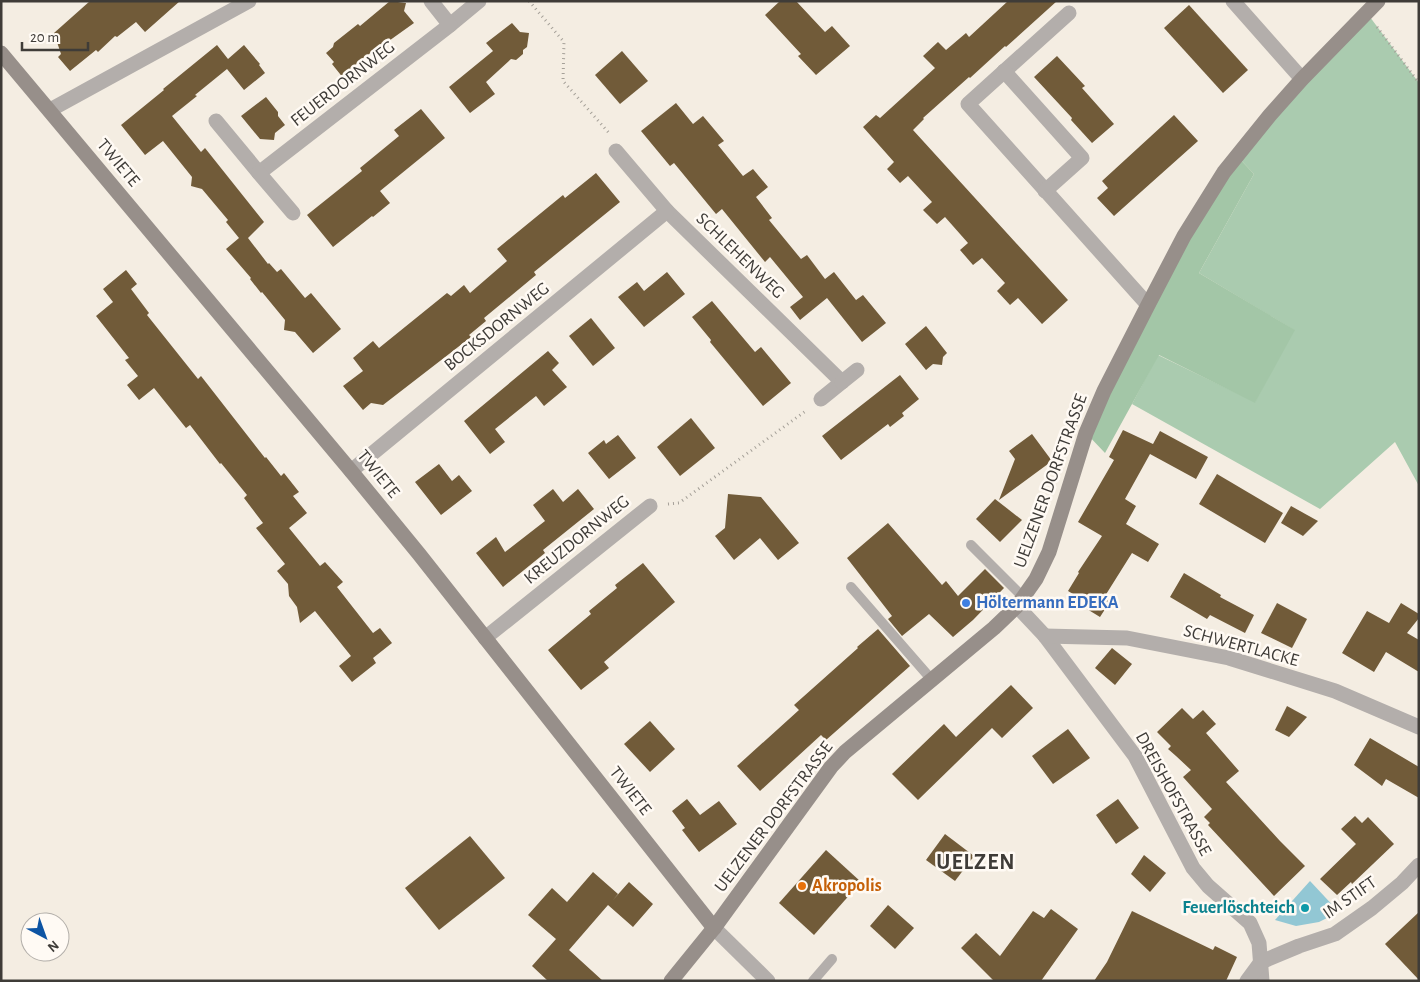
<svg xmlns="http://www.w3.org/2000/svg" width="1420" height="982" viewBox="0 0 1420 982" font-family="'Alegreya Sans',sans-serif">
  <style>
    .green { fill: #aacbaf }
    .forest { fill: #a3c6a7 }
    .water { fill: #92c7d4 }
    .building { fill: #715b39 }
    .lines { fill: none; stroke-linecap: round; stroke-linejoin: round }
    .path { stroke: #a5a098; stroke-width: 3; stroke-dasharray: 1 4; stroke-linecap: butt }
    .lane { stroke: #b3aeab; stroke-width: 10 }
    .street { stroke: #b3aeab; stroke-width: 15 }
    .secondary { stroke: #978f8a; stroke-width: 15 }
    .shop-dot { fill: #3f7fe0; stroke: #fffaf4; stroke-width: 2 }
    .food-dot { fill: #e8710a; stroke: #fffaf4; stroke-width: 2 }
    .culture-dot { fill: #0f9aa8; stroke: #fffaf4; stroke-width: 2 }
    .labels { text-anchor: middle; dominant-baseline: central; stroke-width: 5; stroke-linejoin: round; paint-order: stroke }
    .street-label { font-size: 18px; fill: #3f3c38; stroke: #fffaf4 }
    .shop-label { font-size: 18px; font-weight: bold; fill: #366cbe; stroke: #fffaf4; text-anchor: start }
    .food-label { font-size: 18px; font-weight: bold; fill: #c56008; stroke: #fffaf4; text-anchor: start }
    .culture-label { font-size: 18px; font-weight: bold; fill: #0d838f; stroke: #fffaf4; text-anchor: end }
    .district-label { font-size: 22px; font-weight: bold; letter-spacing: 1px; fill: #3f3c38; stroke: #fffaf4 }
  </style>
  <rect width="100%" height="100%" fill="#f4ede2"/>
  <polygon class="green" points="1367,13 1419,83 1419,486 1395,442 1320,509 1132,404 1158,355 1255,402 1294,330 1199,273 1254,174 1237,156"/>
  <polygon class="forest" points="1237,156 1254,174 1199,273 1295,330 1255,403 1159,355 1105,453 1086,433 1104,391"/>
  <polygon class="water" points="1310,881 1339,912 1319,922 1296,926 1275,920"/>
  <g class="building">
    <polygon points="90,1 180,1 145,32 136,22 117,37 115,36 98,52 96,50 70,71 58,57 61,54 54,33"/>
    <polygon points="390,1 406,3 404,11 414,23 379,48 378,47 355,65 355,70 344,79 332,64 334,62 326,53 333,47 334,43 358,24 360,26"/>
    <polygon points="780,1 796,1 825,32 832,26 850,46 816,75 798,56 801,54 765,15"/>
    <polygon points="1008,1 1057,1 1006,47 1005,46 970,78 969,77 923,118 924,119 913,130 1068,300 1042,324 1018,298 1010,305 997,291 1005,283 982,258 973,265 960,250 968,243 945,217 937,224 923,210 932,202 908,176 900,183 887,169 894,162 863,127 876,115 880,118 935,68 923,56 938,42 946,50 966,33 969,37"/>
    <polygon points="1189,5 1248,70 1223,93 1164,28"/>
    <polygon points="512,23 520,32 529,33 527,47 523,50 523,54 516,60 511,59 486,82 495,94 470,113 449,87 493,51 486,43"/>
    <polygon points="217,45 228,59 244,45 260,64 259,65 265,73 244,90 227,69 195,95 197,96 172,116 201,152 205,148 264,222 248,238 268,264 269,263 277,272 281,269 305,298 311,293 341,329 313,353 295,332 284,330 285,320 262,292 261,293 250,279 251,278 226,249 239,238 226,222 228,220 202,189 191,186 192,177 163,141 145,155 121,125 164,90 163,89"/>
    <polygon points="622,51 648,81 620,104 595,75"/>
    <polygon points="1057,56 1085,86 1082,88 1114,124 1092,143 1071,120 1072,118 1034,77"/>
    <polygon points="266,97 278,112 278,116 285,125 275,133 274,140 260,139 241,116"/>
    <polygon points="676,103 693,124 703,116 724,141 718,145 743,176 753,169 768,187 756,197 772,218 769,220 801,259 807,255 825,279 834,272 856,300 863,295 886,323 862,342 827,298 800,320 790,307 803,297 770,257 765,262 722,209 716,214 674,163 670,166 641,131"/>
    <polygon points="421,109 445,138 380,191 390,203 373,217 372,216 333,247 307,215 362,171 360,168 399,136 394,130"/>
    <polygon points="1174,115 1198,141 1114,216 1097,198 1108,188 1102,181"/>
    <polygon points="596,173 620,202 534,272 536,275 484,318 486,321 469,335 471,337 383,405 371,403 363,410 343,386 363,371 353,358 373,341 379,348 447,293 451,296 464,285 470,293 507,261 497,249 563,195 565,198"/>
    <polygon points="126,270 137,284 131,289 149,313 147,315 198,379 201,376 265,458 266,457 281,476 284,473 299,492 293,496 307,513 289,528 320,566 325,562 343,582 337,587 373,633 380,628 392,643 373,658 376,663 352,682 339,666 351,656 315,611 300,623 297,607 289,596 288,584 277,571 285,564 256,528 263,523 244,498 247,495 221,463 220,464 190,425 186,428 154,388 139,400 127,385 138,376 125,360 129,358 96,316 113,302 103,289"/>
    <polygon points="667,272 685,294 644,327 618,297 637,282 644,291"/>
    <polygon points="712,301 755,352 761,347 791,383 763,406 710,342 711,340 692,317"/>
    <polygon points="591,318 615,348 593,366 569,336"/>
    <polygon points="926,326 947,353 943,357 942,365 933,364 926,370 905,344"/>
    <polygon points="548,351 559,363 552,370 567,387 544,406 536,396 495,429 505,442 490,454 464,421"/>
    <polygon points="900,375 919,399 902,413 904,416 890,427 888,424 841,460 822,436"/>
    <polygon points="691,418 715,448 680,476 657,447"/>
    <polygon points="1123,430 1153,444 1160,431 1208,457 1196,479 1150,454 1125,499 1136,506 1126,524 1159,544 1148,562 1132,553 1105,596 1111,600 1100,617 1082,606 1085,601 1068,591 1079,573 1078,572 1102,536 1078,522 1114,460 1109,457"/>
    <polygon points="1032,434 1052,461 999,500 1015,459 1009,451"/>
    <polygon points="618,435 636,458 609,479 588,453 604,440 606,444"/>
    <polygon points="439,464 452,481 459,475 472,491 441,515 415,482"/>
    <polygon points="1217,474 1283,513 1265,543 1199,504"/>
    <polygon points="553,489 563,502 578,489 594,509 543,550 545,553 503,587 476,553 496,537 505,552 545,521 533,505"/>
    <polygon points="728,494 761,497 799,543 778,560 760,538 734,560 715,536 725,528"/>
    <polygon points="995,499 1022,520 1000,542 976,519"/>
    <polygon points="1291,506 1318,521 1303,536 1281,523"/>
    <polygon points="888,523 942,585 946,581 958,596 985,569 1004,588 973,620 953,637 929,614 902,636 888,619 892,616 847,558"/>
    <polygon points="643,563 675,602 604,662 609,668 581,690 548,650 591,614 589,611 617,588 615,585"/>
    <polygon points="1184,573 1221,595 1220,597 1254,615 1245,633 1210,615 1207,619 1170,597"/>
    <polygon points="1277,603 1307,619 1292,648 1261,633"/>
    <polygon points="1401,603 1419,614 1419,618 1407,633 1419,640 1419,672 1386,652 1374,672 1342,653 1367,611 1389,623"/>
    <polygon points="878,629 910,666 826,740 821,735 760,791 737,766 799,710 794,705 858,648 857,647"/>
    <polygon points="1112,648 1132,664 1115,685 1095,668"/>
    <polygon points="1011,685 1033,708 1002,738 992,728 918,800 892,774 944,724 956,737"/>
    <polygon points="1287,706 1307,717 1289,737 1275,730"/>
    <polygon points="1182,708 1193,719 1203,710 1216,724 1206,733 1239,771 1226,782 1280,841 1305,866 1274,896 1208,825 1210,823 1204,817 1212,809 1183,777 1191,770 1176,756 1168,749 1171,746 1157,732"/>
    <polygon points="650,721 675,749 650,772 624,744"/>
    <polygon points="1068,729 1090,758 1053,784 1032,756"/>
    <polygon points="1370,738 1419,767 1419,798 1386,779 1382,786 1354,765"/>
    <polygon points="687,799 700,815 719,801 737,824 699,852 682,830 685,828 672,811"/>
    <polygon points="1118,799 1139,828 1116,844 1096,815"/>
    <polygon points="1355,816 1362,823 1368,817 1394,844 1352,884 1351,882 1337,895 1320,879 1356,844 1341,829"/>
    <polygon points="945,834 974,856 955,881 926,860"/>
    <polygon points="470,836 505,878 439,930 405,888"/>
    <polygon points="826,850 861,882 814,935 779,903"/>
    <polygon points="1144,855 1166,873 1150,892 1131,874"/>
    <polygon points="593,872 618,894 613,900 629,882 653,904 633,927 608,905 569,950 603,981 548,981 532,966 556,939 528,915 552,888 567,902"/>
    <polygon points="888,905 914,928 895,949 870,926"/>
    <polygon points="1051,909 1078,929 1041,981 994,981 961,948 976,933 1000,956 1033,911 1044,918"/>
    <polygon points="1132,911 1213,950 1215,946 1237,957 1226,981 1094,981 1107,962"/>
    <polygon points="1419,912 1419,980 1385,944"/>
  </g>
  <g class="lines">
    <g class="path">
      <polyline points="529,1 564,42 563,81 610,134"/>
      <polyline points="1377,27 1419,83"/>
      <polyline points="668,504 679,503 807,410"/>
    </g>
    <g class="lane">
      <polyline points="971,545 1023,597"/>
      <polyline points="851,587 932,680"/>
      <polyline points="813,981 832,959"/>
    </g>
    <g class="street">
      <polyline points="1233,1 1302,79"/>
      <polyline points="1069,13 968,104 1148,305"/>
      <polyline points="450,25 479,1"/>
      <polyline points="1004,71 1082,158 1045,191"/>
      <polyline points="50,110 249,1"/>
      <polyline points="216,121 259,173 450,25 431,1"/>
      <polyline points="616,151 667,211 842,382 821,399"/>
      <polyline points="259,173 293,213"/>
      <polyline points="842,382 857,370"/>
      <polyline points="351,471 667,211"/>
      <polyline points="1017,606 1045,636 1135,756 1193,868 1208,886 1250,923 1259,943 1262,981"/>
      <polyline points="1045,636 1127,638 1229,658 1335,691 1419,727"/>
      <polyline points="485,638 650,506"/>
      <polyline points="714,928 768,981"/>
      <polyline points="1247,981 1261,962 1299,946 1335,934 1372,908 1402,883 1419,865"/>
    </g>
    <g class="secondary">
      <polyline points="1,53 351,471 419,554 714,928"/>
      <polyline points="671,981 714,928 831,767 845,752 994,628 1017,606 1036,579 1049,552 1086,433 1104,391 1148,305 1184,236 1224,172 1270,115 1302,79 1378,1"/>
    </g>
  </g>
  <circle class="shop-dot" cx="966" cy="603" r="5"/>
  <circle class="food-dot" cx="802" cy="886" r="5"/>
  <circle class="culture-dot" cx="1305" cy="908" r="5"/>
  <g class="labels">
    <g class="street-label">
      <text transform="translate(343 84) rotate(-38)">FEUERDORNWEG</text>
      <text transform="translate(118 163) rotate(50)">TWIETE</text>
      <text transform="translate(740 256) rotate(44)">SCHLEHENWEG</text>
      <text transform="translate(497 327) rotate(-39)">BOCKSDORNWEG</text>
      <text transform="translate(378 474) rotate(51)">TWIETE</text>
      <text transform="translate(1051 481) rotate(-70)">UELZENER DORFSTRASSE</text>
      <text transform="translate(577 540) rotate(-39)">KREUZDORNWEG</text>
      <text transform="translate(1241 646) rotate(15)">SCHWERTLACKE</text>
      <text transform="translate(630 791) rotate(52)">TWIETE</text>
      <text transform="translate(1173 794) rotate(61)">DREISHOFSTRASSE</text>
      <text transform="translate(774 817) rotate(-53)">UELZENER DORFSTRASSE</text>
      <text transform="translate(1350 898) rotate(-35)">IM STIFT</text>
    </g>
    <g class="shop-label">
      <text x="976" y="603">Höltermann EDEKA</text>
    </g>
    <g class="food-label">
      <text x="812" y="886">Akropolis</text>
    </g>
    <g class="culture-label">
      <text x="1295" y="908">Feuerlöschteich</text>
    </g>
    <g class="district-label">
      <text x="976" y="862">UELZEN</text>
    </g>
  </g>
  <rect width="1420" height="982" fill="none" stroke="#3f3c38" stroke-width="5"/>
  <g transform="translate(45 937) rotate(139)"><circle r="24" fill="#fffaf4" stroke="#b2aea9"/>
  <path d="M0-4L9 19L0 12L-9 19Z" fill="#0d54a3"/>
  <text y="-8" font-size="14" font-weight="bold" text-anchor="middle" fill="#3f3c38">N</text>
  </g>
  <path d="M22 42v8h66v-8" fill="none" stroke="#3f3c38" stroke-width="2.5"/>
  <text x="30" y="42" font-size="15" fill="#3f3c38" stroke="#fffaf4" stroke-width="4" paint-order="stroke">20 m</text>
</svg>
